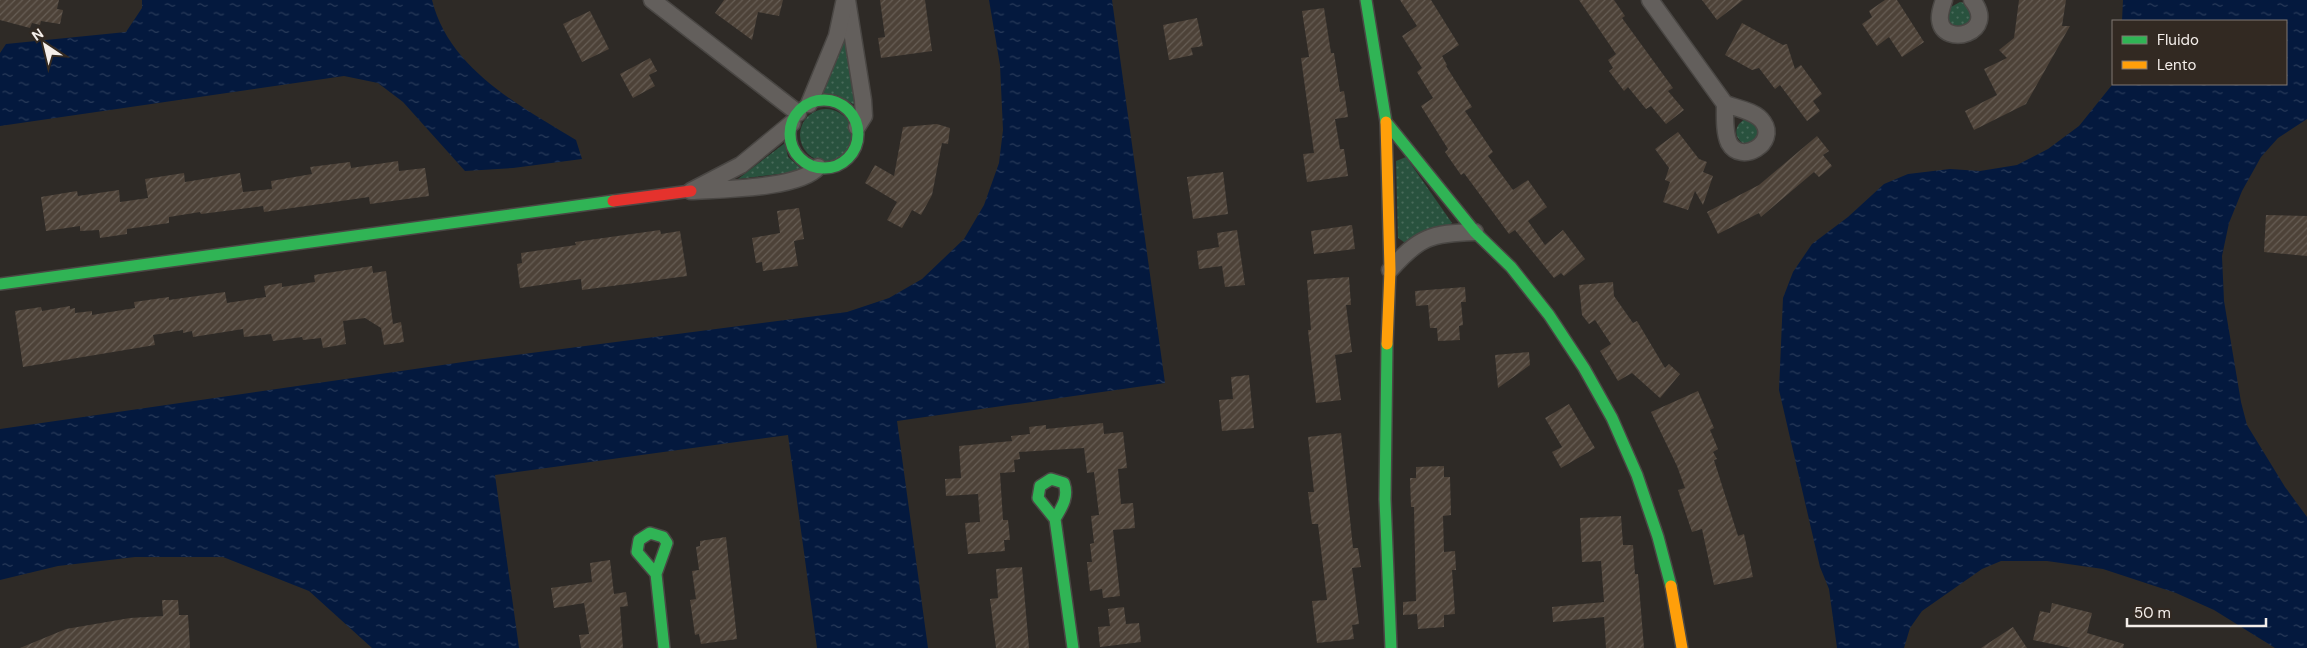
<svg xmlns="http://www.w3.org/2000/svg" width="2307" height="648" viewBox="0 0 2307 648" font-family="'DM Sans',sans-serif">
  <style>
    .grass { fill: url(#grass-dots) }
    .water { fill: url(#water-ripples) }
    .building { fill: url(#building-hatch) }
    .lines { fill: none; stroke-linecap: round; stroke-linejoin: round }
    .street-casing { stroke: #4a4744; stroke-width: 19 }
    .fast-casing { stroke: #4a4744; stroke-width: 14 }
    .slow-casing { stroke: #4a4744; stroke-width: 14 }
    .jam-casing { stroke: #4a4744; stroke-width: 14 }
    .street { stroke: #635f5c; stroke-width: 16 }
    .fast { stroke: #30b455; stroke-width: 11 }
    .slow { stroke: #ff9f0a; stroke-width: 11 }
    .jam { stroke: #e5322d; stroke-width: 11 }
  </style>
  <defs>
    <pattern id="grass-dots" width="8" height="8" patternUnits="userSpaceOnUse" patternTransform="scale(1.25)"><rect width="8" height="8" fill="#29523e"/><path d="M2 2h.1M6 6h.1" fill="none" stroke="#496b5a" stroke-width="1.8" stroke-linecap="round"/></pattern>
    <pattern id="water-ripples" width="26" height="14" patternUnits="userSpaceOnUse" patternTransform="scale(1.25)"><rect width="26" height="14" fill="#04193e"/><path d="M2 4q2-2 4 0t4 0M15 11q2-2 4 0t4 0" fill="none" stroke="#293b5a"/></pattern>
    <pattern id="building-hatch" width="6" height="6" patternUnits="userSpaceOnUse" patternTransform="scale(1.25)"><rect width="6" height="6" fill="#4d4238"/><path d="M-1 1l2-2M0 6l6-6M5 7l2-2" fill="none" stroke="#675e55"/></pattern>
  </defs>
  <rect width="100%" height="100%" fill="#2e2a26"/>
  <g class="grass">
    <polygon points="1960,2 1969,4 1975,11 1969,27 1953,26 1948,19 1951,7"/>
    <polygon points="842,38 847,38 855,105 837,95 822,94"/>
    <circle cx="826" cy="135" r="26"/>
    <path d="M1748 118 1757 120 1760 140 1745 145C1732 137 1734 123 1748 118Z"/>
    <polygon points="785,143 788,157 804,171 738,179"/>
    <polygon points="1406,157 1452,223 1444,229 1407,244 1398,238 1396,161"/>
  </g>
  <g class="water">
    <path d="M142 0H432C449 69 520 106 576 140L582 159 513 168 465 171 403 102 378 83 344 76 0 126V53L6 44 126 32 142 8Z"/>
    <polygon points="989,0 1112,0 1165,383 897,421 928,648 817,648 788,435 495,475 519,648 372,648 309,591 223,557 135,557 58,566 0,580 0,429 477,360 847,312 889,298 922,279 964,239 984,205 999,163 1003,130 1000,65"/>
    <polygon points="2123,0 2307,0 2307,119 2278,138 2261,157 2242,191 2229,223 2222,256 2224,301 2241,402 2247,425 2285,487 2307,517 2307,648 2275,648 2214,610 2176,593 2103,569 2047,561 2001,561 1982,569 1922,611 1910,628 1904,648 1837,648 1829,589 1820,567 1779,390 1783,298 1793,272 1812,244 1848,217 1884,184 1908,174 1950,169 1980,171 2017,165 2048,149 2079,126 2112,85 2113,81 2113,84 2286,84 2286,21 2122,21"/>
  </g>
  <g class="building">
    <polygon points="0,0 59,0 57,9 63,10 60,24 41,21 40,25 32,23 30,28 0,20"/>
    <polygon points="724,0 783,0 779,16 758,12 752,40 715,13"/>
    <polygon points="880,0 925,0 932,51 881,58 878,38 885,37"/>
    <polygon points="1400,0 1431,0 1459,45 1442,56 1447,65 1446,66 1472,107 1465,111 1493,152 1488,156 1513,190 1528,180 1547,207 1528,221 1545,245 1563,230 1585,259 1564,276 1561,273 1554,278 1515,230 1509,234 1464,173 1461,175 1445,152 1448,149 1421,106 1433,98 1417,72 1422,68 1402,36 1417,26"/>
    <polygon points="1579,0 1614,0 1625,16 1622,18 1673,88 1668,91 1684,110 1666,124 1651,106 1646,109 1628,87 1624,91 1609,71 1613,68 1608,60 1616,54"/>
    <polygon points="1702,0 1743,0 1717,20"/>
    <polygon points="1885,0 1897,0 1924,42 1902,57 1889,37 1877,46 1862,24 1872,17 1869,11"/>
    <polygon points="2019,0 2066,0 2062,26 2070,26 2026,104 1974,130 1965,111 1997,95 1984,69 2007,58 1999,50 2014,38"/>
    <polygon points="1324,8 1331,53 1334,53 1340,92 1344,91 1348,117 1335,119 1340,149 1344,149 1348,176 1307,182 1303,154 1314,153 1301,58 1309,57 1302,11"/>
    <polygon points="590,11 609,49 582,62 563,24"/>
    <polygon points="1197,18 1203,46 1191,48 1193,55 1169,60 1163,25"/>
    <polygon points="1742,23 1783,45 1787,44 1795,69 1801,65 1822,94 1813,101 1820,111 1807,121 1780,85 1775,89 1759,68 1752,70 1725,55"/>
    <polygon points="650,58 657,71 649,75 655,86 633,98 620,74"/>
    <polygon points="937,124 950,128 948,144 942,143 932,195 921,215 912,210 902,228 887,220 897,202 865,183 875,165 894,176 903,127"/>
    <polygon points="1678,132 1699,159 1707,162 1703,172 1713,176 1703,205 1695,191 1688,210 1663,202 1670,182 1665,180 1669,168 1655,149"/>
    <polygon points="1817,136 1829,151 1823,155 1832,166 1819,177 1814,172 1761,217 1759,213 1718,234 1707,212 1759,185"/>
    <polygon points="398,161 399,171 425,168 429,196 370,204 369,197 264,212 263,206 201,214 200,212 169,217 169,223 127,229 127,234 100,238 99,230 80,231 80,226 46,231 41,197 77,191 78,196 119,190 120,202 148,198 145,179 184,173 185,182 240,173 243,192 272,189 271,181 312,174 310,167 350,162 351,168"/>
    <polygon points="1223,172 1228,214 1193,219 1187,177"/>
    <polygon points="799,208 804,239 794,241 798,266 763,271 762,262 756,263 752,238 780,233 777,211"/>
    <polygon points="2266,215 2307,216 2307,256 2264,252"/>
    <polygon points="1352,225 1355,249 1314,254 1311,231"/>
    <polygon points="660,230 661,234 680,231 687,276 582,290 581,279 520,288 517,264 522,263 521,253 576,245 575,242"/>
    <polygon points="1237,230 1245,285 1225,287 1222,266 1199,269 1197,251 1219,247 1217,233"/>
    <polygon points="372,266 373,273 386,271 393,324 401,322 404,342 384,345 381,328 365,318 343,321 346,344 323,348 321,338 303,340 302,337 273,341 271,334 244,337 243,329 193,337 192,331 183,333 183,330 153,335 155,345 23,367 15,311 41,307 42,311 70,306 70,309 75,308 75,313 92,311 92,315 135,308 134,302 169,297 169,300 225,292 227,303 266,297 264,286 282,283 282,287 315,282 314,275"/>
    <polygon points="1349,277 1351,305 1346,305 1352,352 1335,355 1341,400 1316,403 1308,330 1311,330 1307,280"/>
    <polygon points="1613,282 1614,296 1633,323 1637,321 1665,368 1669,364 1680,374 1660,398 1632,373 1618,381 1600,351 1611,344 1595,320 1589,324 1582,315 1579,285"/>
    <polygon points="1465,287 1466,302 1461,302 1463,325 1459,326 1460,340 1438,341 1437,328 1430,328 1428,305 1416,306 1415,291"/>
    <polygon points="1529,352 1530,365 1498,388 1495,355"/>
    <polygon points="1249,375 1254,428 1222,431 1219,400 1233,399 1231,377"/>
    <polygon points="1698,391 1714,428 1710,430 1718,449 1713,452 1717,459 1714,460 1738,536 1744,534 1753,577 1714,585 1702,529 1692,532 1678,490 1685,488 1677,466 1651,412"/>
    <polygon points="1569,404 1595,448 1561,468 1552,452 1562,447 1545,418"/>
    <polygon points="1103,423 1104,434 1123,432 1127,468 1118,469 1121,504 1133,503 1135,528 1113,530 1120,596 1103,598 1102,589 1090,591 1087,562 1092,562 1090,544 1094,543 1091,516 1099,515 1094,472 1087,473 1084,448 1019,452 1020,459 1014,460 1015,472 1000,473 1003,520 1008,520 1010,540 1004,540 1005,551 968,554 965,523 980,522 978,494 946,496 945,479 961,478 959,446 1012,441 1011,436 1030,434 1029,427 1046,425 1046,429"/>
    <polygon points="1341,433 1353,548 1358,548 1361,567 1352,568 1359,624 1352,625 1354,639 1317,643 1312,601 1327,600 1318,524 1312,524 1308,492 1314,492 1308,437"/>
    <polygon points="1444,466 1444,477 1450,477 1451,515 1443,516 1444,552 1455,551 1456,570 1452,570 1455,614 1444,615 1444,627 1418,629 1417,614 1403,615 1403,602 1416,601 1414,507 1411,507 1410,478 1416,478 1416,467"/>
    <polygon points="1621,516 1623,545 1633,545 1635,574 1638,574 1644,648 1606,648 1604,617 1553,622 1552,607 1604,602 1601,561 1582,562 1580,518"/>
    <polygon points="726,537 737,639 701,644 699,634 695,635 690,600 696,599 692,571 699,570 696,547 700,546 700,541"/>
    <polygon points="610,560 614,594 626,592 628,606 620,607 623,648 581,648 579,635 589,634 584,603 554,608 551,588 592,582 590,563"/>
    <polygon points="1022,567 1029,648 996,648 990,599 998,598 996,569"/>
    <polygon points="162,600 178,600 179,615 188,615 190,648 20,648 66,629 130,618 163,616"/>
    <polygon points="2052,603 2092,613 2087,633 2124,644 2123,648 2071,648 2033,640 2040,611 2050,613"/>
    <polygon points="1124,607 1126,624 1139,623 1141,642 1100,647 1098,627 1110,626 1108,609"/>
    <polygon points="2013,627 2027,648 1981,648"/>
  </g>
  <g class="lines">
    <defs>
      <g id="street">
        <polyline points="652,0 798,113"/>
        <polyline points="847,0 863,100 864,116 857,127"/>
        <polyline points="1650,0 1725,104"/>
        <path d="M1944 0C1942 6 1939 13 1940 20 1943 48 1999 33 1972 0"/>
        <polyline points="809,104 837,36 844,3"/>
        <path d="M1725 104C1736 108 1756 111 1763 122 1778 143 1741 165 1729 143 1724 132 1725 116 1725 104Z"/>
        <path d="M792 123 741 165 691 191C720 189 800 189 818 167"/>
        <path d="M1390 270C1419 237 1431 233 1475 232"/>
      </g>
      <g id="fast">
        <polyline points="1366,0 1386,122 1475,232 1511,267 1549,315 1584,368 1612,418 1637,475 1658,537 1671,586"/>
        <circle cx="824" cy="134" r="34"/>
        <polyline points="0,284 613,201"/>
        <polyline points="1387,344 1385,499 1391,648"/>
        <path d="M1055 519C1062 507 1069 497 1064 483L1051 479 1040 486 1038 498 1055 519 1073 648"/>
        <polyline points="656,574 637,552 639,540 650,533 663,537 667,543 656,574 664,648"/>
      </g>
      <g id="slow">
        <polyline points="1386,122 1390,270 1387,344"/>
        <polyline points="1671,586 1682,648"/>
      </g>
      <polyline id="jam" points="613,201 691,191"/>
    </defs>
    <use href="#street" class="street-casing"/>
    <use href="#fast" class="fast-casing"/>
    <use href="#slow" class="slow-casing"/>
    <use href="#jam" class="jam-casing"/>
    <use href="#street" class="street"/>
    <use href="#fast" class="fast"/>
    <use href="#slow" class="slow"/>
    <use href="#jam" class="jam"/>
  </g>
  <rect x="2112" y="20" width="175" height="65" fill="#322922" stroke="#807872"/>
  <rect x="2122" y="36" width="25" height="8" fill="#30b455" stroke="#807872"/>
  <text x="2157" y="45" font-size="15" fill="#f4eeea">Fluido</text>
  <rect x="2122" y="61" width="25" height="8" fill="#ff9f0a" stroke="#807872"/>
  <text x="2157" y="70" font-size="15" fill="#f4eeea">Lento</text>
  <g transform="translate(45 45) rotate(325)" stroke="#322922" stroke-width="4" paint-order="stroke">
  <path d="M0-4L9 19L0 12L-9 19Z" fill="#f4eeea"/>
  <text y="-8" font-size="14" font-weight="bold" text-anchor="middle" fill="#f4eeea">N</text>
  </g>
  <path d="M2127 618v8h139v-8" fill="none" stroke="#f4eeea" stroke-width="2.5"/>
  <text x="2134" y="618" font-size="15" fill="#f4eeea" stroke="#322922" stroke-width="4" paint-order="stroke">50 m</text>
</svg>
